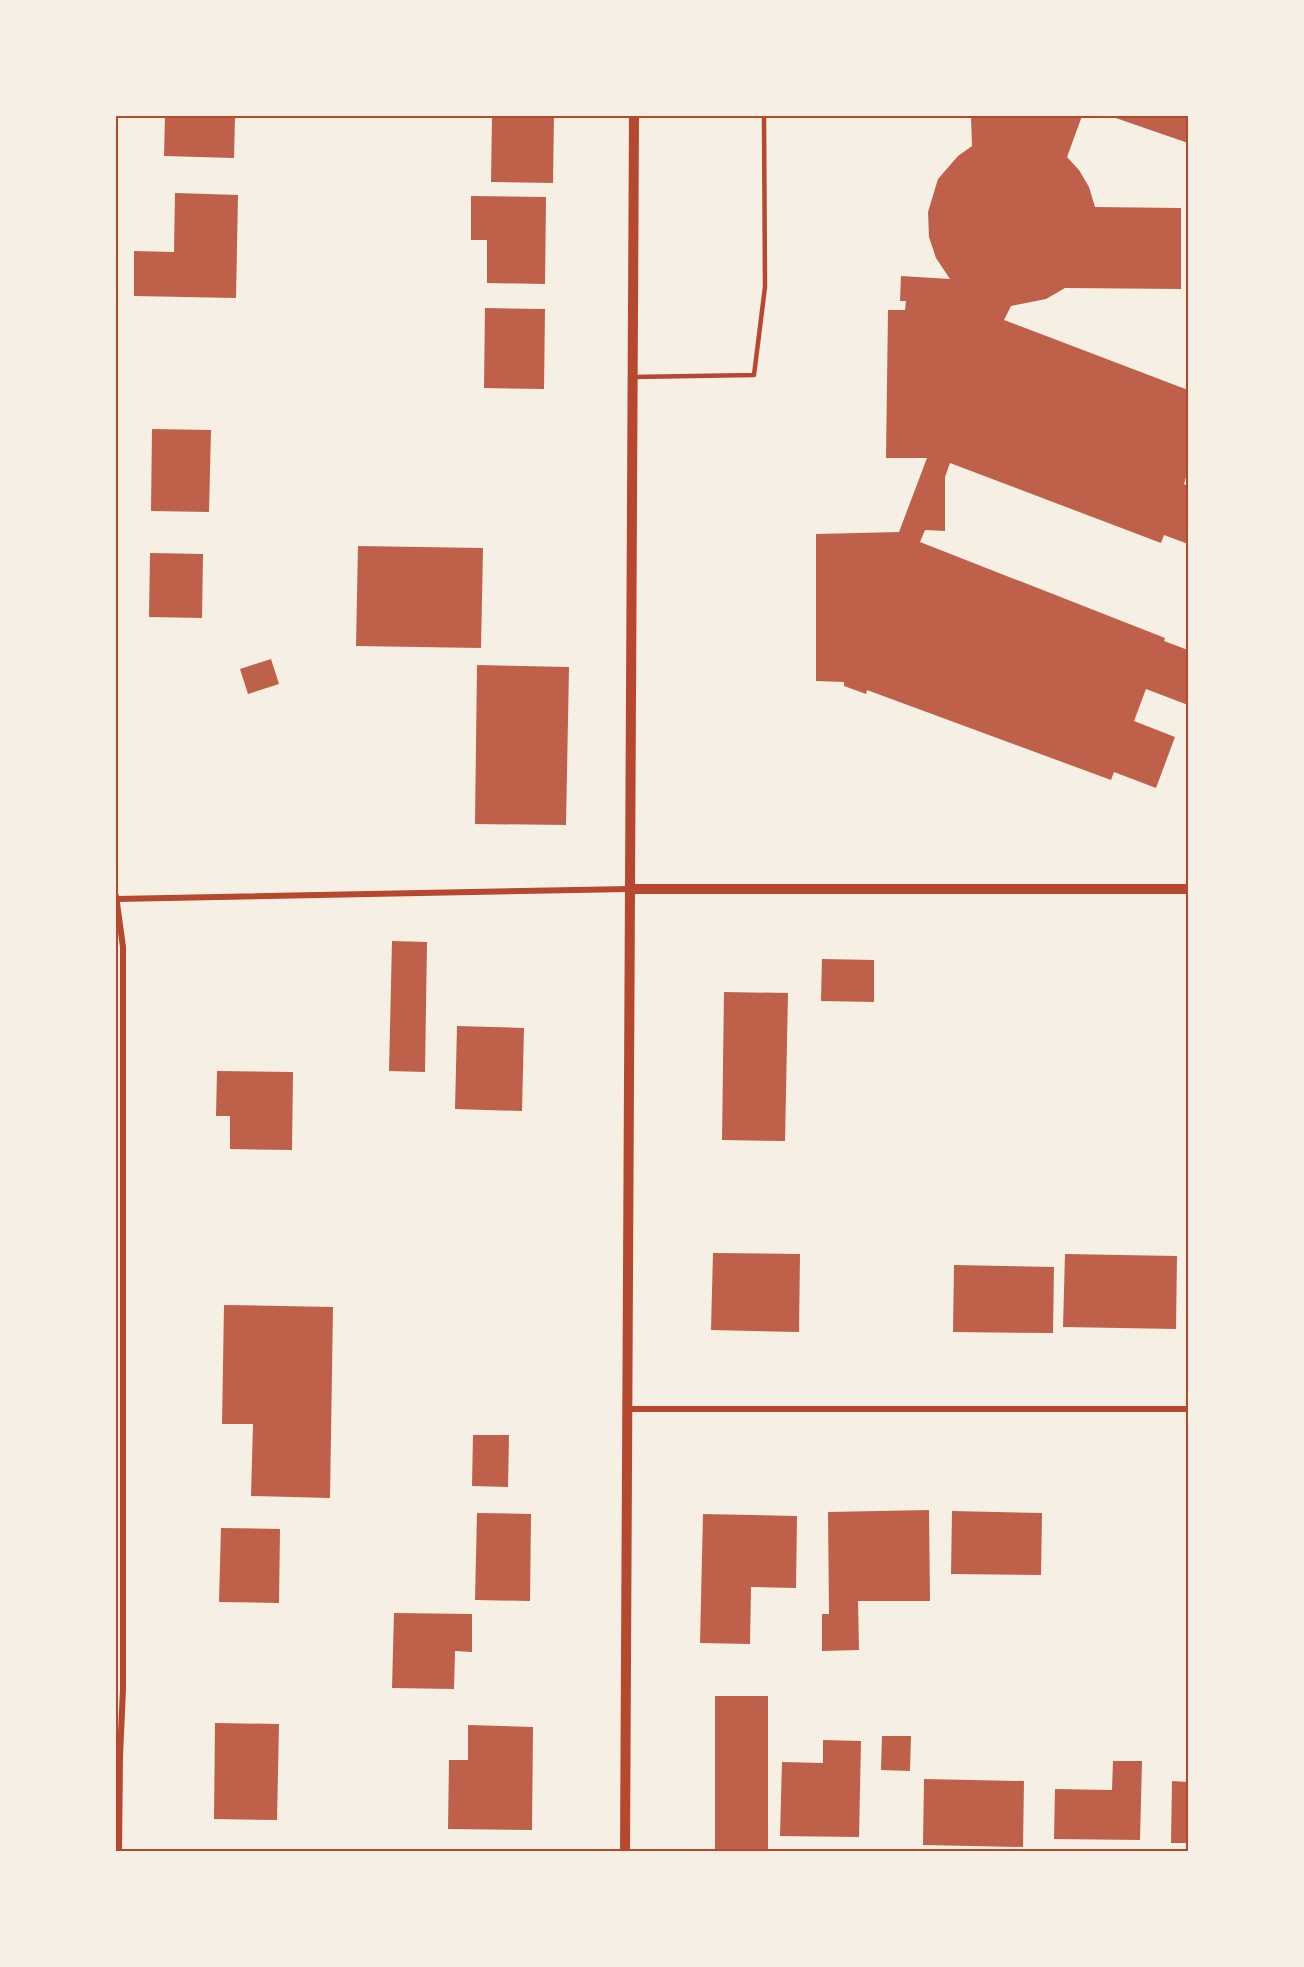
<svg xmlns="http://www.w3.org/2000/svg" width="1304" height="1967" viewBox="0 0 1304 1967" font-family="'Fira Sans',sans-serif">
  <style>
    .building { fill: #bf614a }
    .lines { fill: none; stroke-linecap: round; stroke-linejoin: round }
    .service { stroke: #b5482f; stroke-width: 4.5 }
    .minor { stroke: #b5482f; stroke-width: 6 }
    .tertiary { stroke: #b5482f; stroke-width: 10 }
    .neatline { fill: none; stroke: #b5482f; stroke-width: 2 }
  </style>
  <rect width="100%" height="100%" fill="#f6efe4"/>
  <g class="building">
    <polygon points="165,116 235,116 234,158 164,156"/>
    <polygon points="492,116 554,116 553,183 491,182"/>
    <polygon points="971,116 1082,116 1067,157 1079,170 1089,187 1095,207 1181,208 1181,289 1065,288 1046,299 1011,306 1004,320 1188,390 1188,471 1184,484 1188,486 1188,544 1164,535 1161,543 950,463 945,477 945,531 925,530 920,542 1165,638 1164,641 1188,650 1188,705 1146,689 1134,721 1175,737 1156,788 1114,772 1111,780 867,690 866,694 844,686 844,682 816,681 816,534 899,532 927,458 886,458 888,310 905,310 906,301 900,301 901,276 950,279 936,258 929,237 928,212 938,179 958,156 972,146"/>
    <polygon points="1110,116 1188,116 1188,143"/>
    <polygon points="175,193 238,195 236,298 134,296 134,251 174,252"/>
    <polygon points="471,196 546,197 545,284 487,283 487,240 471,240"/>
    <polygon points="485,308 545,309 544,389 484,388"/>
    <polygon points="152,429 211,430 209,512 151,511"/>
    <polygon points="358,546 483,548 481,648 356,646"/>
    <polygon points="150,553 203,554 202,618 149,617"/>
    <polygon points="271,659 279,684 248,694 240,669"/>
    <polygon points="477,665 569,667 566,825 475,824"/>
    <polygon points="392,941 427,942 425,1072 389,1071"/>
    <polygon points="822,959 874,960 874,1002 821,1001"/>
    <polygon points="724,992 788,993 785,1141 722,1140"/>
    <polygon points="457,1026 524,1028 522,1111 455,1109"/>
    <polygon points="217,1071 293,1072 292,1150 230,1149 230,1116 216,1116"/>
    <polygon points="713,1253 800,1254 799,1332 711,1330"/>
    <polygon points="1065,1254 1177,1256 1176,1329 1063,1327"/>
    <polygon points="954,1265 1054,1267 1053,1333 953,1332"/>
    <polygon points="224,1305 333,1307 330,1498 251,1496 253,1424 222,1424"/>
    <polygon points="473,1435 509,1435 508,1487 472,1486"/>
    <polygon points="929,1510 930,1601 858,1601 859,1650 822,1651 822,1614 829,1614 828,1512"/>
    <polygon points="952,1511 1042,1513 1041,1575 951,1574"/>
    <polygon points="477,1513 531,1514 530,1601 475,1600"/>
    <polygon points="703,1514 797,1516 796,1588 751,1587 750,1644 700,1643"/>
    <polygon points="221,1528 280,1529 279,1603 219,1602"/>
    <polygon points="394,1613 472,1614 472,1652 455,1651 454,1689 392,1688"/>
    <rect x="715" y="1696" width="53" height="155"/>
    <polygon points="215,1723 279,1724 277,1820 214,1819"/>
    <polygon points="468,1725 533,1727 532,1830 448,1829 449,1760 468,1760"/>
    <polygon points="882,1736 911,1736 910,1771 881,1770"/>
    <polygon points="823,1740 861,1741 859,1837 780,1836 782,1762 823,1763"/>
    <polygon points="1113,1761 1142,1761 1140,1840 1054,1839 1055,1789 1112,1790"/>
    <polygon points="924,1779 1024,1781 1023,1847 923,1845"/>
    <polygon points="1172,1781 1188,1782 1188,1843 1171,1843"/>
  </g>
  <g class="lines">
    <polyline class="service" points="633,377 754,375 765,287 764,116"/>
    <g class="minor">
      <polyline points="116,896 123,947 123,1689 120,1756 119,1852"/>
      <polyline points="116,899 629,889"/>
      <polyline points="628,1409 1188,1409"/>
    </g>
    <g class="tertiary">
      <polyline points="629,889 1188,889"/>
      <polyline points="625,1852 634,116"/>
    </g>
  </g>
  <rect width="1304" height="1967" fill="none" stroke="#f6efe4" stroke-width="234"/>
  <rect x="117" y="117" width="1070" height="1733" class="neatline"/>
</svg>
